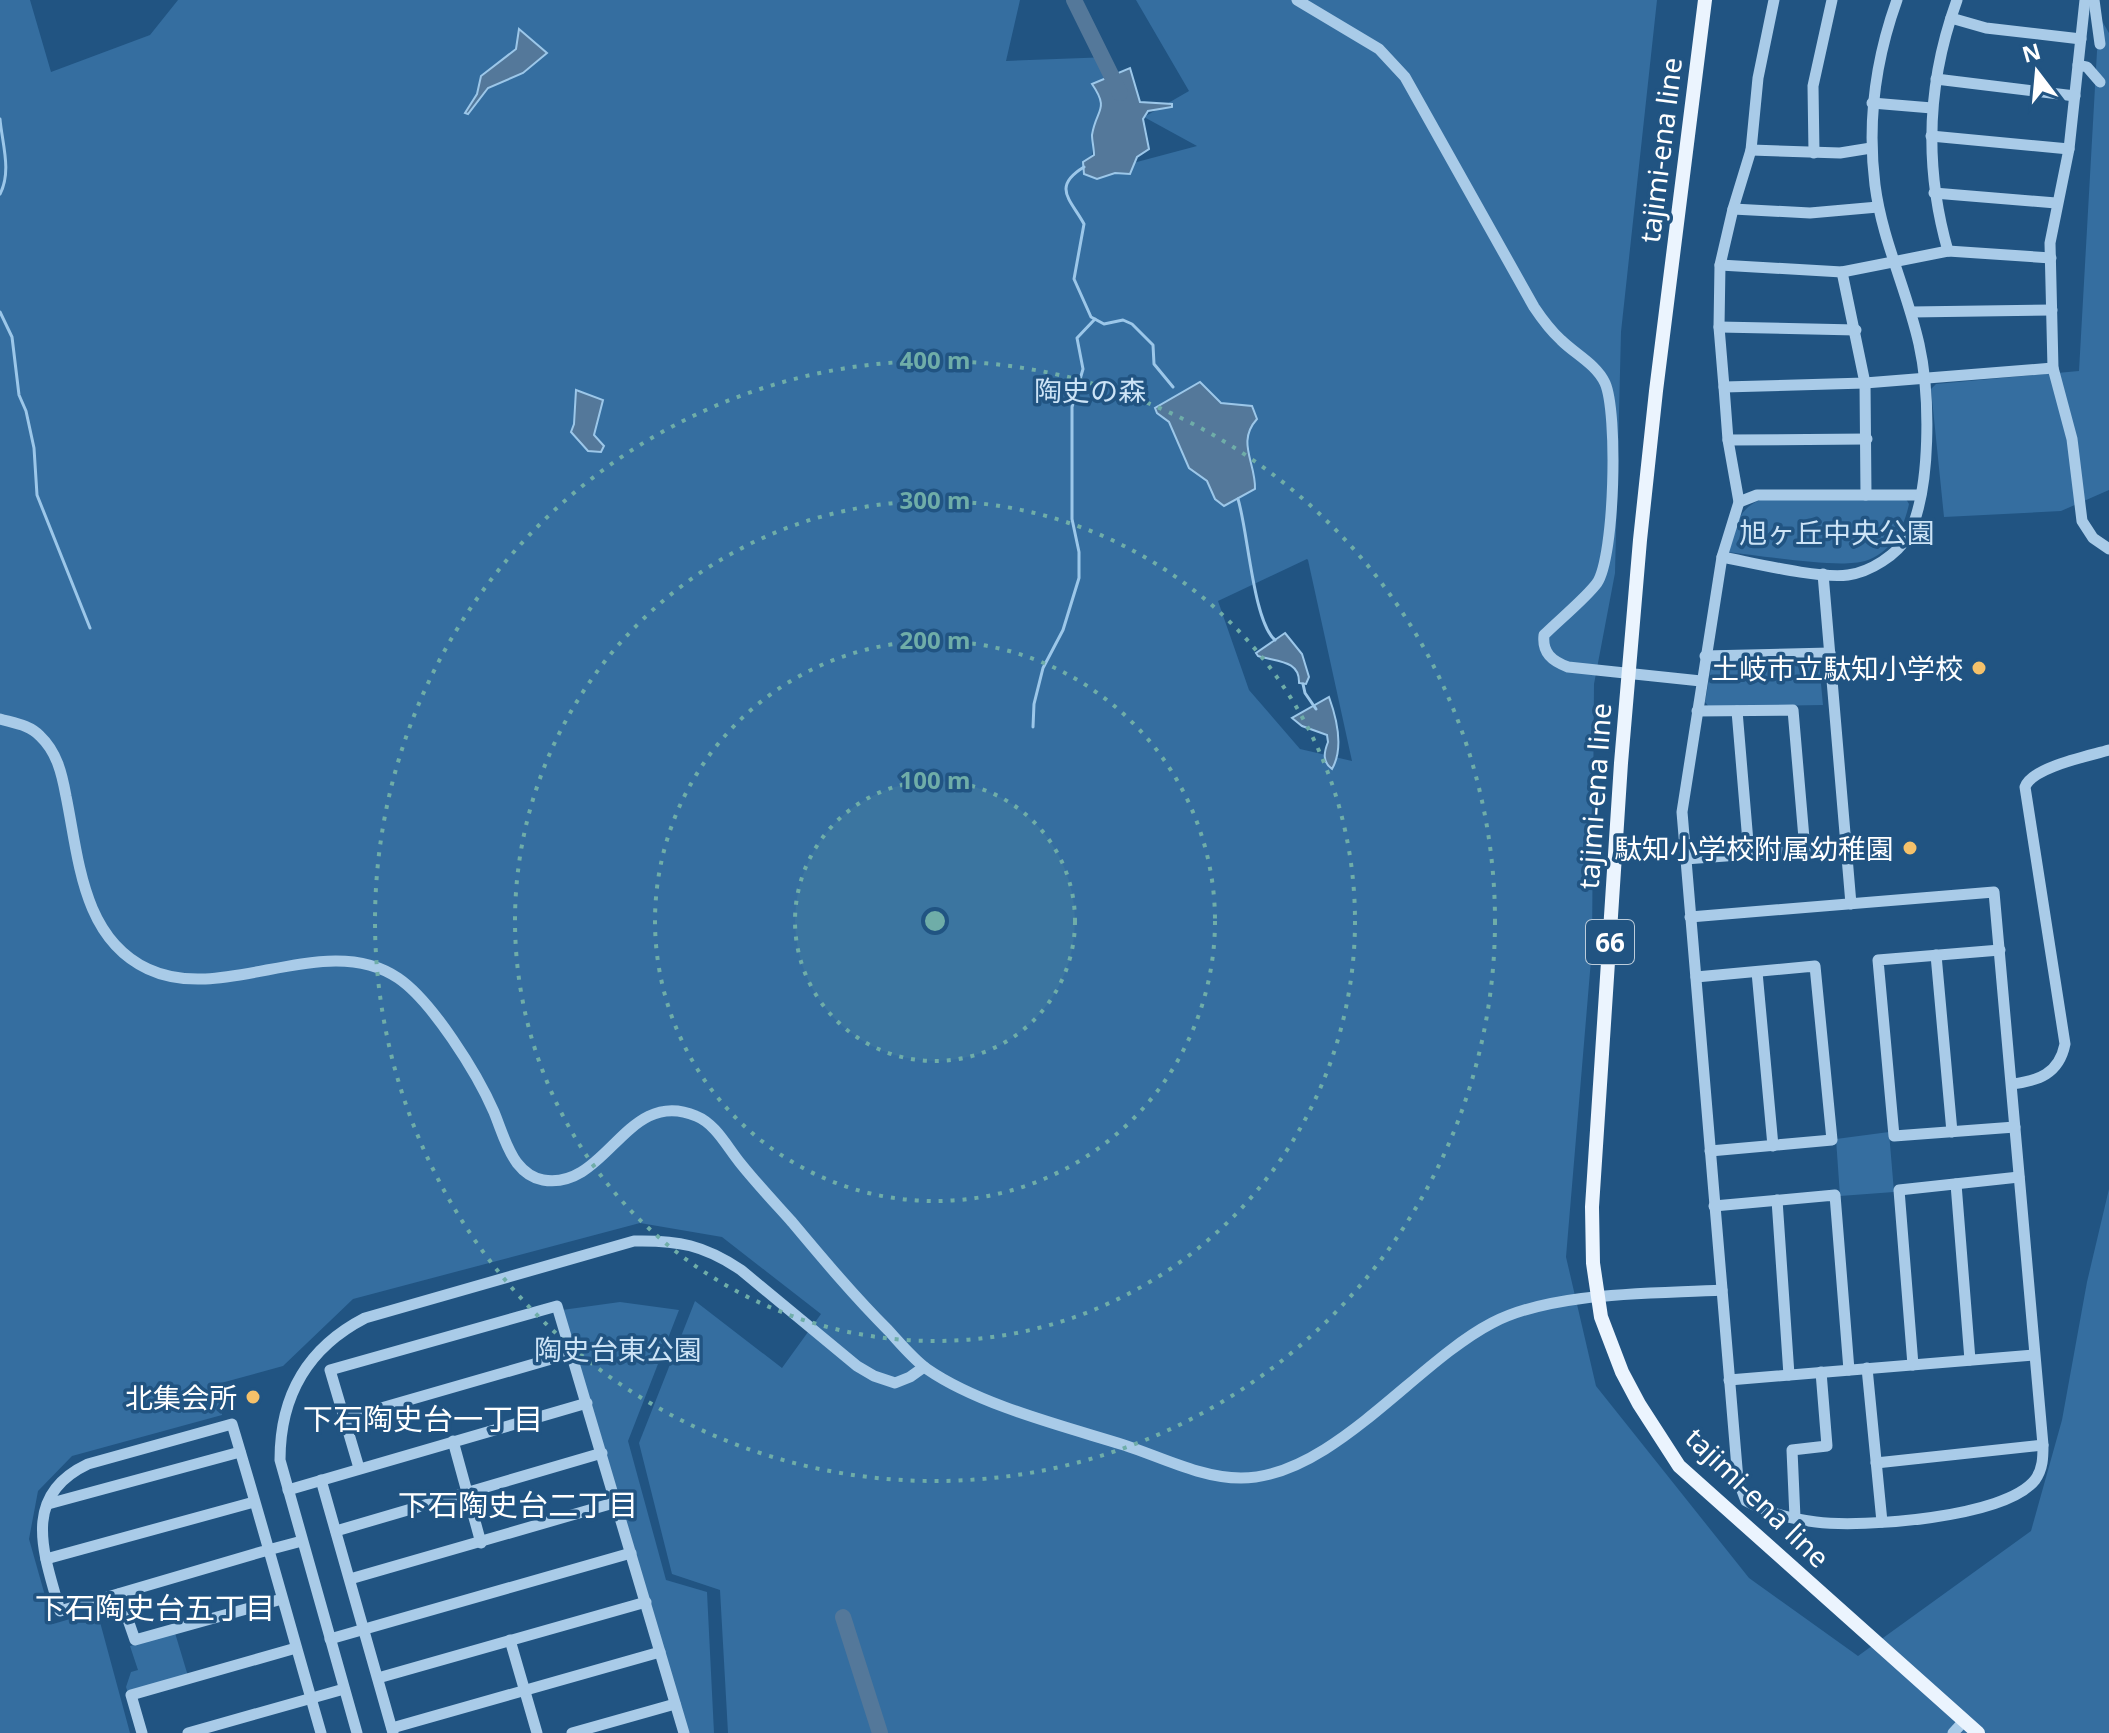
<svg xmlns="http://www.w3.org/2000/svg" width="2109" height="1733" viewBox="0 0 2109 1733" font-family="'Noto Sans','Noto Sans JP',sans-serif">
  <style>
    .green { fill: #356ea0; fill-rule: evenodd }
    .water { fill: #54789a; stroke: #9cc7e9; stroke-width: 2 }
    .lines { fill: none; stroke-linecap: round; stroke-linejoin: round }
    .stream { stroke: #9cc7e9; stroke-width: 3 }
    .river { stroke: #54789a; stroke-width: 16 }
    .minor { stroke: #a9cbe8; stroke-width: 11 }
    .major { stroke: #ebf4fe; stroke-width: 14 }
    .ring { fill: none; stroke: #6fada8; stroke-width: 4; stroke-dasharray: 4 8 }
    .poi-dot { fill: #f5c16a; stroke: #215482; stroke-width: 3 }
    .labels { text-anchor: middle; dominant-baseline: central; stroke-width: 7; stroke-linejoin: round; paint-order: stroke }
    .shield { fill: #215482; stroke: #bcccda; stroke-width: 2 }
    .shield-label { font-size: 26px; font-weight: bold; fill: #fff }
    .street-label { font-size: 28px; fill: #fff; stroke: #215482 }
    .park-label { font-size: 28px; fill: #cce3f6; stroke: #215482 }
    .poi-label { font-size: 28px; fill: #fff; stroke: #215482; text-anchor: end }
    .neighbourhood-label { font-size: 30px; fill: #fff; stroke: #215482 }
    .centre { fill: #6fada8; stroke: #215482; stroke-width: 4 }
    .ring-label { font-size: 24px; text-anchor: middle; font-weight: bold; fill: #6fada8; stroke: #215482; stroke-width: 7; stroke-linejoin: round; paint-order: stroke }
  </style>
  <rect width="100%" height="100%" fill="#215482"/>
  <g class="green">
    <path d="M0 0H30L51 72 150 35 178 0H1020L1006 61 1110 57 1088 175 1197 146 1144 117 1189 91 1136 0H1657L1621 332 1615 573 1594 684 1592 948 1566 1257 1596 1386 1749 1578 1858 1656 2031 1531 2062 1420 2087 1282 2109 1189V1733H728L720 1590 672 1574 639 1443 695 1301 782 1368 821 1314 722 1237 640 1223 353 1299 283 1366 221 1383 222 1415 72 1456 38 1491 29 1539 53 1624 97 1611 130 1733H0ZM1307 559 1308 560 1352 761 1300 749 1249 690 1218 601Z"/>
    <polygon points="2099,16 2109,33 2109,490 2061,511 1944,517 1931,389 1936,384 2079,371"/>
    <path d="M1906 499 1909 504C1904 528 1891 553 1865 561 1839 569 1758 555 1727 552 1734 531 1737 509 1760 500Z"/>
    <polygon points="1813,657 1819,663 1823,705 1709,707 1705,702 1712,662 1715,660"/>
    <polygon points="1889,1132 1894,1192 1840,1196 1836,1139"/>
    <polygon points="620,1302 679,1310 628,1441 666,1580 707,1592 714,1733 687,1733 562,1310"/>
    <polygon points="175,1633 188,1676 128,1693 126,1687 131,1672 138,1670 130,1646"/>
  </g>
  <g class="water">
    <polygon points="519,29 547,53 523,73 488,88 468,114 465,113 477,94 481,76 516,49"/>
    <path d="M1130 68 1140 102 1172 104V107L1148 111 1143 119 1149 149 1137 157 1130 174 1115 173 1097 179 1084 174 1083 162 1094 155C1094 148 1092 141 1092 135 1096 109 1110 110 1092 84Z"/>
    <path d="M1200 382 1221 403 1252 406 1257 419C1236 442 1256 463 1255 489L1224 506 1215 499 1207 481 1189 468 1169 422 1157 413 1155 408Z"/>
    <polygon points="576,390 603,400 594,435 604,446 601,452 588,451 571,432 574,424"/>
    <path d="M1285 633 1302 654 1309 677 1306 684 1299 683C1300 660 1277 662 1258 656L1256 653Z"/>
    <path d="M1329 697C1337 719 1344 748 1332 769 1322 762 1324 752 1328 742L1327 735 1302 726 1292 718Z"/>
  </g>
  <g class="lines">
    <g class="stream">
      <path d="M0 119C2 143 12 171 0 194"/>
      <path d="M1084 167C1051 187 1071 200 1084 224L1074 279 1091 317 1104 324 1123 320 1132 324 1153 345 1154 364 1173 387"/>
      <polyline points="0,312 12,337 19,395 26,411 34,448 37,495 90,628"/>
      <path d="M1238 499C1248 531 1253 621 1275 640"/>
      <polyline points="1303,684 1305,693 1316,709"/>
      <polyline points="1033,727 1034,704 1043,668 1063,630 1079,578 1079,552 1072,519 1072,407 1083,369 1077,338 1095,319"/>
    </g>
    <g class="river">
      <polyline points="1074,0 1120,93"/>
      <polyline points="843,1617 880,1733"/>
    </g>
    <g class="minor">
      <path d="M1297 0 1379 49 1405 77 1534 307C1542 319 1550 330 1561 340 1575 354 1596 364 1605 383 1618 412 1615 556 1597 583 1586 598 1559 620 1544 635 1542 653 1552 661 1568 667L1701 681"/>
      <polyline points="2085,0 2069,149 2050,243 2053,368 2072,439 2082,521 2093,538 2109,549"/>
      <polyline points="2094,0 2100,44"/>
      <polyline points="1951,18 1986,28 2081,39"/>
      <polyline points="2078,65 2087,67 2100,82"/>
      <polyline points="1936,79 2075,96"/>
      <polyline points="1872,103 1932,108"/>
      <polyline points="1931,136 2069,149"/>
      <polyline points="1751,150 1840,153 1871,148"/>
      <polyline points="1814,153 1813,86 1832,0"/>
      <polyline points="1934,193 2056,203"/>
      <polyline points="1733,209 1810,213 1878,207"/>
      <path d="M1948 251C1924 167 1927 82 1957 0"/>
      <polyline points="1720,265 1842,272 1948,251 2051,258"/>
      <polyline points="1842,272 1865,383 1866,495"/>
      <polyline points="1911,312 2052,310"/>
      <polyline points="1719,327 1856,330"/>
      <polyline points="1724,387 1865,383 2053,368"/>
      <polyline points="1728,440 1867,439"/>
      <polyline points="1739,502 1757,495 1919,495"/>
      <path d="M1722 557C1754 563 1819 579 1848 575 1870 572 1897 555 1908 536 1932 490 1930 393 1919 344 1907 290 1882 240 1875 185 1867 121 1875 61 1897 0"/>
      <polyline points="1823,574 1851,904"/>
      <polyline points="1705,656 1830,653"/>
      <polyline points="1737,711 1749,854"/>
      <path d="M0 719C14 723 30 725 40 736 57 752 62 774 66 796 79 859 82 938 148 969 224 1005 325 929 398 978 432 1001 477 1073 494 1112 501 1129 506 1148 517 1163 524 1172 532 1178 543 1180 607 1191 626 1086 696 1116 716 1124 727 1147 741 1164 757 1184 775 1203 792 1222 823 1259 854 1296 888 1330 900 1343 913 1359 927 1369 979 1405 1063 1426 1124 1445 1161 1457 1201 1478 1241 1478 1331 1478 1415 1363 1492 1323 1553 1291 1653 1294 1722 1290"/>
      <polyline points="1685,859 1805,850 1793,710 1697,711"/>
      <path d="M1690 917 1994 892 2043 1445C2043 1457 2043 1469 2035 1480 2005 1518 1862 1528 1816 1522 1790 1519 1768 1513 1746 1501L1738 1480 1682 812 1722 557 1739 502 1728 440 1724 387 1719 327 1720 265 1733 209 1751 150 1758 78 1774 0"/>
      <polyline points="2000,950 1878,960 1894,1136 2015,1127"/>
      <polyline points="1936,955 1952,1132"/>
      <polyline points="1757,972 1773,1146"/>
      <polyline points="1696,977 1815,966 1832,1140 1710,1151"/>
      <path d="M2012 1084C2038 1081 2059 1074 2065 1044L2025 787C2032 767 2089 756 2109 750"/>
      <polyline points="1956,1184 1970,1360"/>
      <polyline points="1777,1200 1789,1375"/>
      <polyline points="1714,1206 1835,1195 1849,1370"/>
      <polyline points="1913,1365 1899,1190 2019,1177"/>
      <polyline points="1867,1368 1882,1522"/>
      <polyline points="1729,1380 2034,1355"/>
      <polyline points="343,1419 572,1353"/>
      <polyline points="453,1441 481,1543"/>
      <polyline points="1876,1463 2043,1445"/>
      <polyline points="359,1468 330,1370 557,1306 684,1733"/>
      <polyline points="321,1480 393,1733"/>
      <polyline points="288,1490 587,1403"/>
      <polyline points="48,1504 240,1452"/>
      <polyline points="1795,1518 1792,1450 1827,1446 1821,1372"/>
      <polyline points="336,1531 602,1453"/>
      <path d="M302 1541 268 1550 60 1611C44 1554 20 1496 88 1464L232 1424C263 1526 291 1630 321 1733"/>
      <polyline points="46,1559 254,1502"/>
      <polyline points="350,1579 617,1502"/>
      <polyline points="119,1594 135,1640 282,1599"/>
      <polyline points="330,1639 631,1553"/>
      <polyline points="510,1640 537,1733"/>
      <polyline points="378,1678 646,1602"/>
      <polyline points="392,1728 660,1652"/>
      <polyline points="142,1733 131,1695 296,1648"/>
      <polyline points="188,1733 344,1689"/>
      <path d="M357 1733 280 1460C280 1396 307 1348 365 1318L634 1241C678 1240 704 1245 741 1270L857 1366 874 1376 895 1383 910 1377 924 1367"/>
      <polyline points="572,1733 675,1704"/>
      <polyline points="1953,1733 1964,1721"/>
    </g>
    <polyline class="major" points="1705,0 1656,391 1640,540 1621,763 1592,1207 1593,1263 1601,1317 1622,1372 1639,1404 1679,1466 1978,1733"/>
  </g>
  <circle cx="935" cy="921" r="140" fill="#6fada8" fill-opacity=".12"/>
  <g class="ring">
    <circle cx="935" cy="921" r="140"/>
    <circle cx="935" cy="921" r="280"/>
    <circle cx="935" cy="921" r="420"/>
    <circle cx="935" cy="921" r="560"/>
  </g>
  <g class="poi-dot">
    <circle cx="1979" cy="668" r="8"/>
    <circle cx="1910" cy="848" r="8"/>
    <circle cx="253" cy="1397" r="8"/>
  </g>
  <g class="labels">
    <rect class="shield" x="1586" y="920" width="48" height="44" rx="6"/>
    <g class="shield-label">
      <text x="1610" y="942">66</text>
    </g>
    <g class="street-label">
      <text transform="translate(1660 150) rotate(-83)">tajimi-ena line</text>
      <text transform="translate(1594 796) rotate(-86)">tajimi-ena line</text>
      <text transform="translate(1758 1497) rotate(44)">tajimi-ena line</text>
    </g>
    <g class="park-label">
      <text x="1090" y="390">陶史の森</text>
      <text x="1837" y="532">旭ヶ丘中央公園</text>
      <text x="618" y="1349">陶史台東公園</text>
    </g>
    <g class="poi-label">
      <text x="1963" y="668">土岐市立駄知小学校</text>
      <text x="1894" y="848">駄知小学校附属幼稚園</text>
      <text x="237" y="1397">北集会所</text>
    </g>
    <g class="neighbourhood-label">
      <text x="423" y="1418">下石陶史台一丁目</text>
      <text x="518" y="1504">下石陶史台二丁目</text>
      <text x="155" y="1607">下石陶史台五丁目</text>
    </g>
  </g>
  <circle cx="935" cy="921" r="12" class="centre"/>
  <g class="ring-label">
    <text x="935" y="369">400 m</text>
    <text x="935" y="509">300 m</text>
    <text x="935" y="649">200 m</text>
    <text x="935" y="789">100 m</text>
  </g>
  <g transform="translate(2037 72) rotate(344)" stroke="#215482" stroke-width="6" paint-order="stroke">
  <path d="M0-6L14 30L0 20L-14 30Z" fill="#ffffff"/>
  <text y="-12" font-size="22" font-weight="bold" text-anchor="middle" fill="#ffffff">N</text>
  </g>
</svg>
